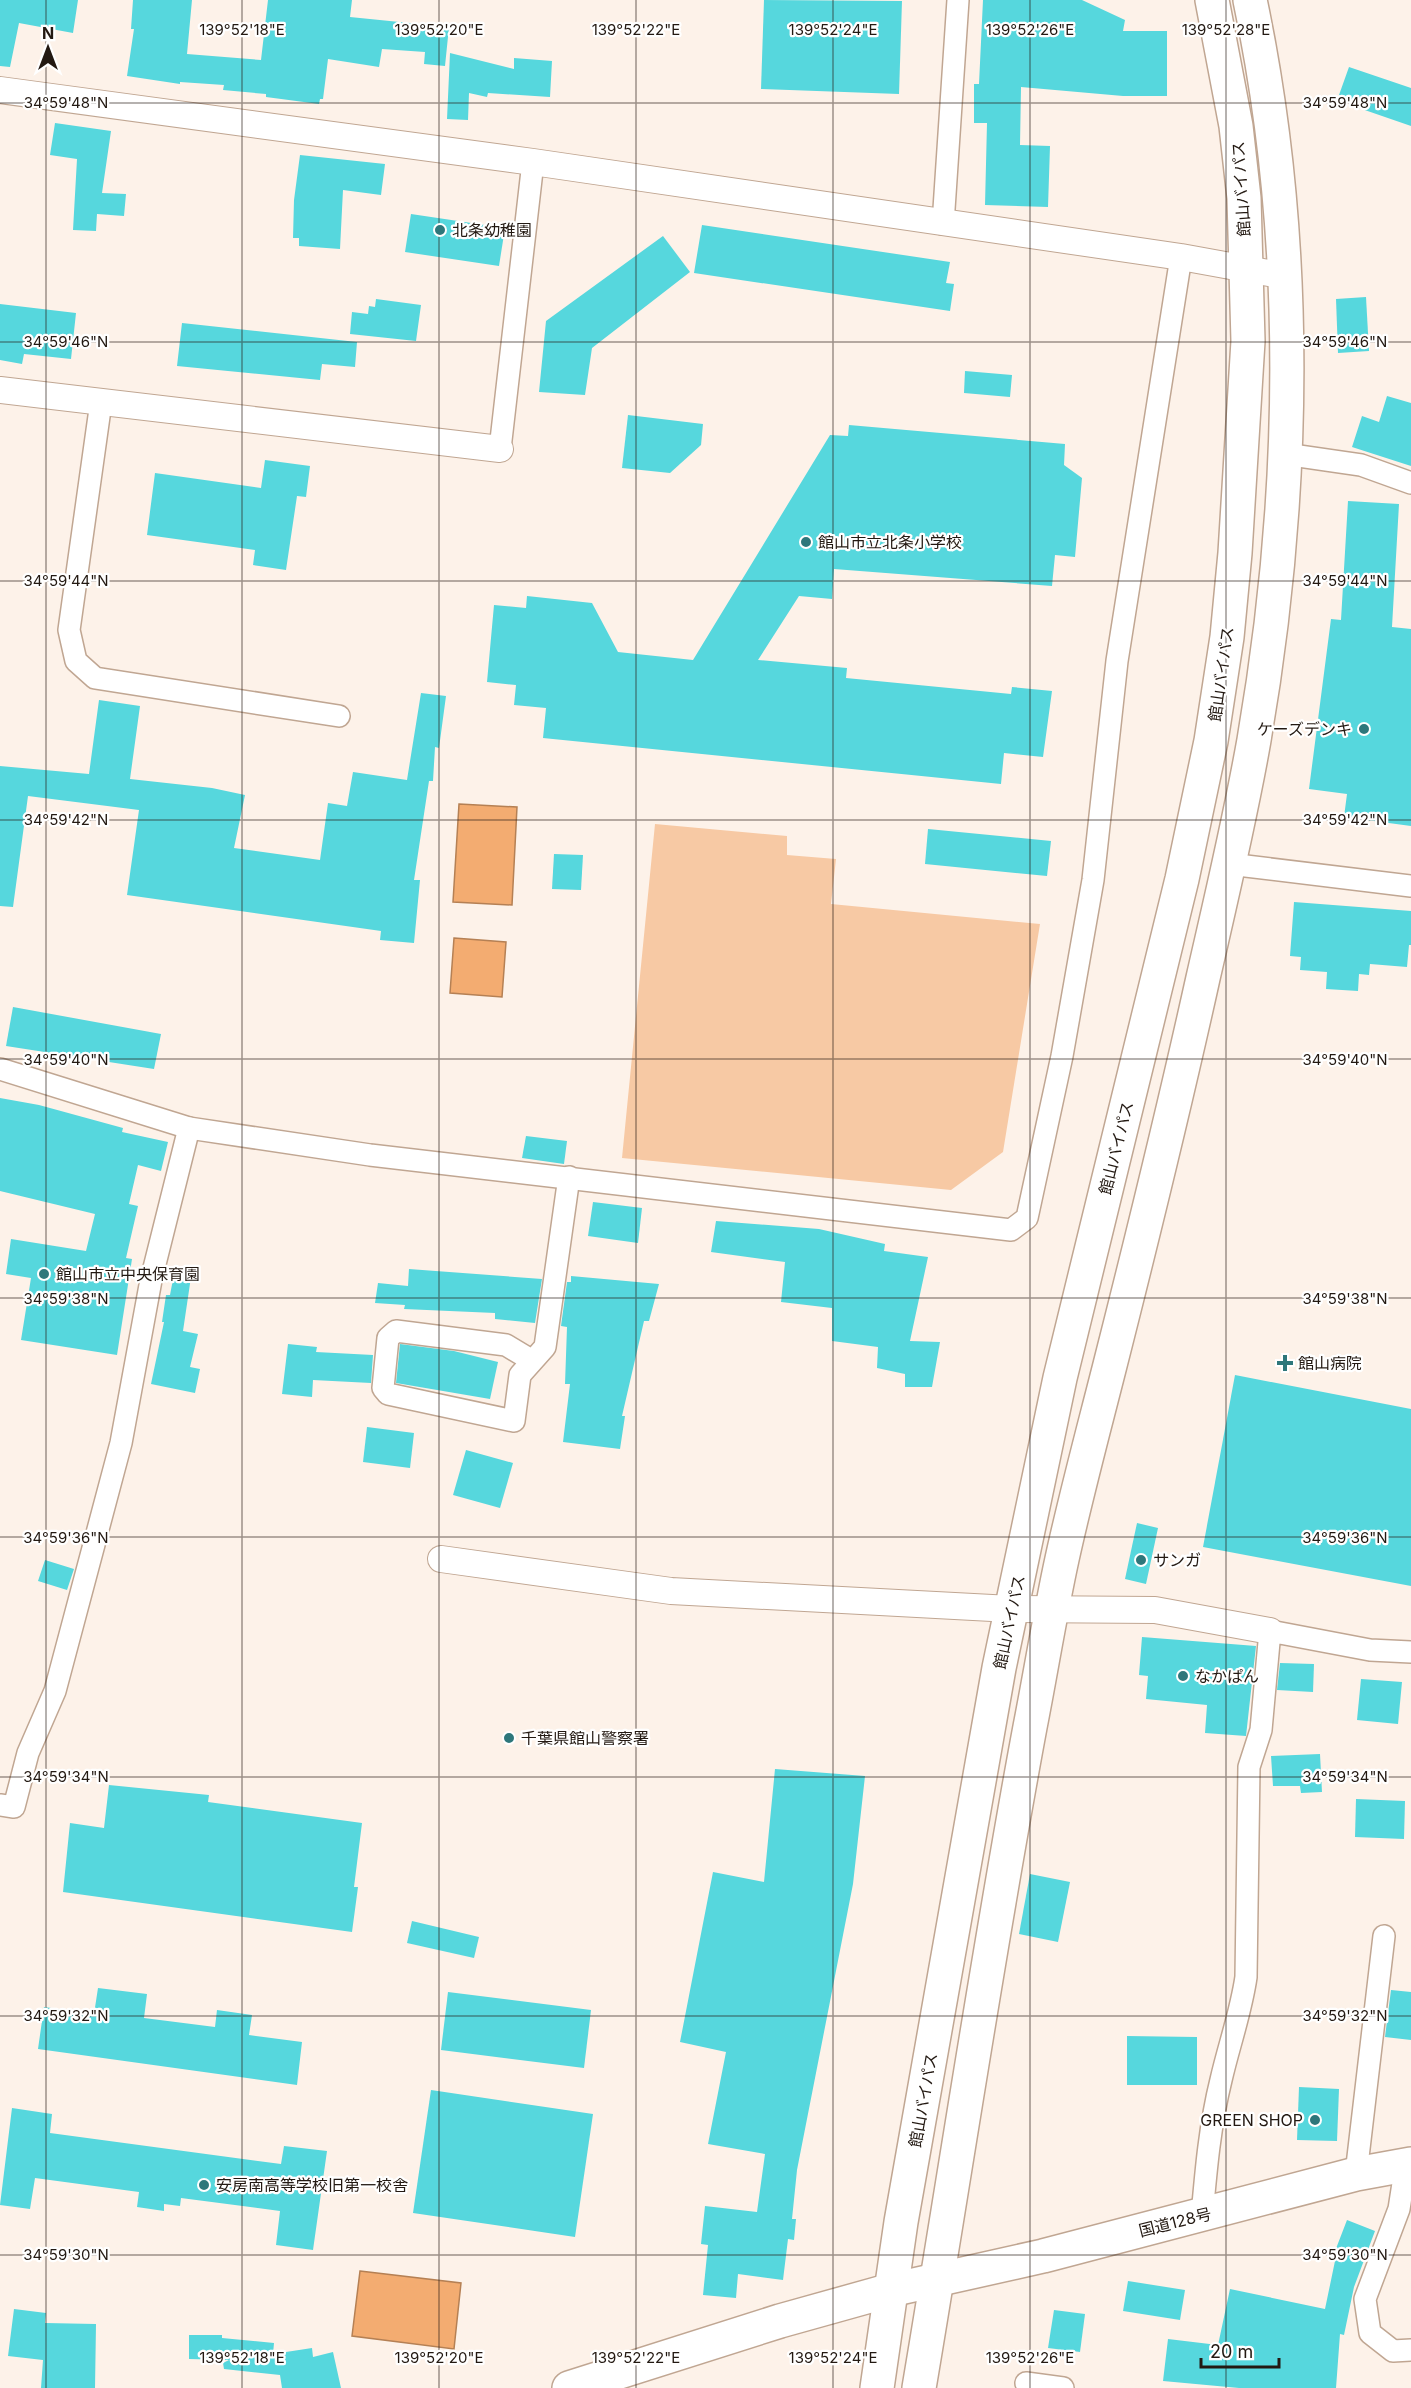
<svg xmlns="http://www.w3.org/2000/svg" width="1411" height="2388" viewBox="0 0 1411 2388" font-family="Inter,'Noto Sans JP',sans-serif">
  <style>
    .green { fill: #f7c9a4 }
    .water { fill: #f3ac71; stroke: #b58054; stroke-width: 1.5 }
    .building { fill: #56d7dd }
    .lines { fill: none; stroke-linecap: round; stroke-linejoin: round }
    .minor-casing { stroke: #c0a692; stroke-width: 24 }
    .tertiary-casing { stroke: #c0a692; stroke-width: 28 }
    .trunk-casing { stroke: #c0a692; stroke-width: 36 }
    .minor { stroke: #fff; stroke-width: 21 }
    .tertiary { stroke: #fff; stroke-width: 26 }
    .trunk { stroke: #fff; stroke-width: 33 }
    .ticks { fill: none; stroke: #231912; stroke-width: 1.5; stroke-opacity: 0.45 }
    .poi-dot { fill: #2e777b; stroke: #fff; stroke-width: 2 }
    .labels { text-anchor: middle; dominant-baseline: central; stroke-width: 4.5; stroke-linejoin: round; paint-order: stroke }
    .street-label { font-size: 16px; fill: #231912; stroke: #fff }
    .poi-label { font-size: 16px; fill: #231912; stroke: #fff; text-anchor: start }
    .ticks-label { font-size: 15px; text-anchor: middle; fill: #231912; stroke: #fff; stroke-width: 4.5; stroke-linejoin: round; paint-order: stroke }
  </style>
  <rect width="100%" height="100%" fill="#fdf2e9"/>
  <polygon class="green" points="655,824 787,836 787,855 836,859 831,904 1040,924 1003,1152 951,1190 622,1158"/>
  <g class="water">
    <polygon points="459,804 517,807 512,905 453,902"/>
    <polygon points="454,938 506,942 502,997 450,993"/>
    <polygon points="360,2271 461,2283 454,2349 352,2336"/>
  </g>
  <g class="building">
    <polygon points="0,0 78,0 73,33 19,23 10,67 0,66"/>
    <polygon points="133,0 192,0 187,54 261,60 268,0 352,0 350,17 449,27 445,66 424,64 425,52 382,49 379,67 328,59 323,99 320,99 319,104 266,97 266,94 223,90 224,85 180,82 180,84 127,76 134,29 131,29"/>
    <polygon points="764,0 902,1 899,94 761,89"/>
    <polygon points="983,0 1082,0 1125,20 1123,31 1167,31 1167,96 1123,96 1021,87 1020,145 1050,146 1048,207 985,205 987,123 974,123 974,84 979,84"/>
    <polygon points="450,53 514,69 514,58 552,61 550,97 488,93 487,97 469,93 468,120 447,119"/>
    <polygon points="1349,67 1411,88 1411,126 1356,107 1358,102 1339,95"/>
    <polygon points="55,123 111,131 102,193 126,194 124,216 97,214 96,231 73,230 77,159 50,155"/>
    <polygon points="300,155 385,164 381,195 343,190 340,249 299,246 299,238 293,238 294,200"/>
    <polygon points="411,214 505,228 499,266 405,252"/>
    <polygon points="702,225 950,262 946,283 954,284 950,311 694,273"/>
    <polygon points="663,236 690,272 592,348 585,395 539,392 546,321"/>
    <polygon points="1366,297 1369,351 1338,353 1336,299"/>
    <polygon points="376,299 421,305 416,341 350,334 352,312 368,314 369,306 375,307"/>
    <polygon points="0,304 76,313 71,359 24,354 22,364 0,360"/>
    <polygon points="182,323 357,342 355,367 322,364 320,380 177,366"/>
    <polygon points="965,371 1012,375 1010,397 964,393"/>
    <polygon points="1387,396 1411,403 1411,466 1352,447 1362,416 1379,422"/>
    <polygon points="628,415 703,424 701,445 670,473 622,468"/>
    <polygon points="849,425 1065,444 1064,465 1082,478 1075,557 1055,555 1052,586 834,569 832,599 799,596 758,660 847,668 846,678 1011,694 1012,687 1052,691 1043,757 1004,753 1001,784 543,738 546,708 514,705 516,685 487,682 494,605 526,608 527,596 592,603 618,652 693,660 830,435 848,436"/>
    <polygon points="265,460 310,466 306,497 297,496 286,570 253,565 255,550 147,535 155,473 261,488"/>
    <polygon points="1348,501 1399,504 1392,627 1411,629 1411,826 1344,817 1347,794 1309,789 1331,619 1341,620"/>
    <polygon points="421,693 446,696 439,748 435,747 433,781 429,781 414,880 420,880 414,943 380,940 381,931 127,895 139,810 28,796 13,907 0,906 0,766 89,774 99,700 140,706 130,779 212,788 245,795 234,848 320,860 328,803 347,806 353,772 407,780"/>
    <polygon points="928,829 1051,841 1047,876 925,864"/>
    <polygon points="554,854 583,855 581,890 552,889"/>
    <polygon points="1294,902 1411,911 1411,945 1409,945 1407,967 1370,964 1369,975 1359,974 1358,991 1326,989 1327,972 1300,970 1301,957 1290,956"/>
    <polygon points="13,1007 161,1034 154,1069 6,1046"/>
    <polygon points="0,1098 39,1105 123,1128 122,1132 168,1142 161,1171 138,1165 129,1204 138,1206 126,1258 132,1259 117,1355 21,1340 31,1278 6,1274 11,1239 86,1251 95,1214 0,1191"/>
    <polygon points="526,1136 567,1141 564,1164 522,1158"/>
    <polygon points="593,1202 642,1208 638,1243 588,1236"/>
    <polygon points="716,1221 819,1229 885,1244 884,1251 928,1257 910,1341 940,1342 932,1387 905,1387 905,1374 877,1368 878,1347 832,1341 832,1308 781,1302 785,1262 711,1252"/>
    <polygon points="409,1269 542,1279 535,1323 495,1319 495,1313 404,1309 405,1305 375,1303 378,1283 408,1286"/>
    <polygon points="174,1274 191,1277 183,1331 198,1334 190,1367 200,1369 195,1393 151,1384 164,1322 162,1322 166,1295 170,1295"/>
    <polygon points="571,1276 659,1284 649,1321 644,1321 622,1416 625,1416 620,1449 563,1442 570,1384 565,1384 567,1327 561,1326 567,1282 571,1282"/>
    <polygon points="288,1344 317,1347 316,1352 373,1355 371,1383 313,1380 312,1397 282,1394"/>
    <polygon points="400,1344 454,1351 498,1362 490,1399 396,1383"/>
    <polygon points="1235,1375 1411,1409 1411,1586 1203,1547"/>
    <polygon points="367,1427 414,1433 410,1468 363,1462"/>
    <polygon points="466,1450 513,1463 500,1508 453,1495"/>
    <polygon points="1137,1523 1158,1528 1146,1584 1125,1579"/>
    <polygon points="45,1560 74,1569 67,1590 38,1581"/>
    <polygon points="1142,1637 1256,1646 1246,1736 1205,1733 1207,1705 1146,1699 1148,1676 1139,1675"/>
    <polygon points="1280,1663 1314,1664 1313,1692 1277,1690"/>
    <polygon points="1361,1679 1402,1682 1398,1724 1357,1720"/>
    <polygon points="1320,1754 1322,1792 1301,1793 1300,1786 1273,1786 1271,1756"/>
    <polygon points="775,1769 865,1776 853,1884 797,2170 792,2219 796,2219 794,2240 788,2239 783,2280 738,2274 736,2298 703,2295 708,2245 701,2244 705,2206 757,2212 765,2154 708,2144 726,2052 680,2042 713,1872 764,1882"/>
    <polygon points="109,1785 209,1795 208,1802 362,1823 354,1887 358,1887 352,1932 63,1892 70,1823 104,1828"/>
    <polygon points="1356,1799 1405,1801 1404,1839 1355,1837"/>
    <polygon points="1030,1874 1070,1882 1058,1942 1019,1934"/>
    <polygon points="412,1921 479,1937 474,1958 407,1943"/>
    <polygon points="98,1988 147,1994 144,2018 215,2027 217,2010 252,2015 249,2035 302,2042 297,2085 38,2049 44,2007 94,2014"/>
    <polygon points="1391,1990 1411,1992 1411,2040 1385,2037"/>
    <polygon points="448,1992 591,2010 584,2068 441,2050"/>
    <polygon points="1127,2036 1197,2037 1197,2085 1127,2085"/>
    <polygon points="1299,2087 1339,2089 1337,2141 1297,2140"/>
    <polygon points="431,2090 593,2114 575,2237 413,2213"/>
    <polygon points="12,2108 52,2114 50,2133 281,2164 284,2146 327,2151 313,2250 276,2245 280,2211 181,2198 180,2206 164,2204 164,2211 137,2207 139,2192 35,2178 30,2209 0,2205"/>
    <polygon points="1347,2220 1375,2231 1354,2287 1344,2335 1340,2334 1336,2388 1239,2388 1163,2381 1168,2339 1218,2345 1230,2289 1325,2309 1335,2261 1332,2259"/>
    <polygon points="1128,2281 1185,2290 1180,2320 1123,2311"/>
    <polygon points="14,2309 46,2313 45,2323 96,2324 95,2388 41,2388 43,2360 8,2356"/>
    <polygon points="1054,2310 1085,2314 1080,2352 1048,2348"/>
    <polygon points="189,2335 222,2335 222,2338 274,2343 273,2354 312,2348 313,2357 333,2352 341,2388 282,2388 280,2375 224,2369 223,2363 229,2360 189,2359"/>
  </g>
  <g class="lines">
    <defs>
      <g id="minor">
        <polyline points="943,224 958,0"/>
        <polyline points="101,402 69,630 76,661 95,678 339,716"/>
        <polyline points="500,449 533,162"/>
        <polyline points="1285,454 1361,465 1411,483"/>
        <polyline points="1229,864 1411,886"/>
        <polyline points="0,1069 189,1128 370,1155 1011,1230 1027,1218 1062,1056 1093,880 1117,661 1181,257"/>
        <polyline points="531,1360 506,1345 396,1331 388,1338 383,1388 388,1394 514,1421 520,1375 545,1347 569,1177"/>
        <polyline points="0,1805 14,1807 28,1753 55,1691 121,1443 151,1280 189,1128"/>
        <polyline points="1406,2164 1399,2209 1365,2299 1370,2333 1393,2351 1411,2350"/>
        <polyline points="1356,2174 1384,1936"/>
        <path d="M1202 2216C1206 2170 1210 2124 1221 2080 1229 2045 1241 2012 1246 1977L1249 1767 1261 1730 1270 1631 1370 1650 1411 1652"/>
        <polyline points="1026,2383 1063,2388"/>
      </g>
      <g id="tertiary">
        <polyline points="0,90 533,162 1181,257 1285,276"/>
        <polyline points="0,390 500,449"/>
        <polyline points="441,1559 671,1591 1011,1609 1155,1610 1270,1631"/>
      </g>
      <g id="trunk">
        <polyline points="569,2388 780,2321 891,2290 1043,2256 1356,2174 1411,2164"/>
        <polyline points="877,2388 901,2222 999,1668 1060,1378 1182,879 1211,741 1227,637 1235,553 1248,341 1244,198 1236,126 1212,0"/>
        <path d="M919 2388C956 2168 989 1946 1030 1727 1041 1671 1050 1614 1062 1559 1076 1495 1093 1432 1109 1369 1142 1239 1174 1109 1203 978 1221 899 1240 820 1254 740 1296 497 1301 242 1250 0"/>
      </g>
    </defs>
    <use href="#minor" class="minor-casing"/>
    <use href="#tertiary" class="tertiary-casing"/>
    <use href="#trunk" class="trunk-casing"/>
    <use href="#minor" class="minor"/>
    <use href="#tertiary" class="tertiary"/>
    <use href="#trunk" class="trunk"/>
  </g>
  <path class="ticks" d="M46 0V2388M242 0V2388M439 0V2388M636 0V2388M833 0V2388M1030 0V2388M1226 0V2388M0 103H1411M0 342H1411M0 581H1411M0 820H1411M0 1059H1411M0 1298H1411M0 1537H1411M0 1777H1411M0 2016H1411M0 2255H1411"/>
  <g class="poi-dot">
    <circle cx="440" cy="230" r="6"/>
    <circle cx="806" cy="542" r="6"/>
    <circle cx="1364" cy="729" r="6"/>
    <circle cx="44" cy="1274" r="6"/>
    <path d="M1282 1354h6v6h6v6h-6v6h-6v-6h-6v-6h6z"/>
    <circle cx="1141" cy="1560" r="6"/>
    <circle cx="1183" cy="1676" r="6"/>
    <circle cx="509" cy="1738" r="6"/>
    <circle cx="1315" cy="2120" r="6"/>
    <circle cx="204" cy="2185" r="6"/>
  </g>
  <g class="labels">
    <g class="street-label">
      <text transform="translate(1241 189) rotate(-94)">館山バイパス</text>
      <text transform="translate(1221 674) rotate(-82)">館山バイパス</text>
      <text transform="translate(1116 1148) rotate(-76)">館山バイパス</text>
      <text transform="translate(1009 1622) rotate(-78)">館山バイパス</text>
      <text transform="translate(923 2100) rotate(-80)">館山バイパス</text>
      <text transform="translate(1175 2222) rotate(-14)">国道128号</text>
    </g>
    <g class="poi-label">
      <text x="452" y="230">北条幼稚園</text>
      <text x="818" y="542">館山市立北条小学校</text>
      <text x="1352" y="729" text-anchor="end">ケーズデンキ</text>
      <text x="56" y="1274">館山市立中央保育園</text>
      <text x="1298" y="1363">館山病院</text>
      <text x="1153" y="1560">サンガ</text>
      <text x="1195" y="1676">なかぱん</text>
      <text x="521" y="1738">千葉県館山警察署</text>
      <text x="1303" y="2120" text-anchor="end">GREEN SHOP</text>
      <text x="216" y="2185">安房南高等学校旧第一校舎</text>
    </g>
  </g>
  <g class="ticks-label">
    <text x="242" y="35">139°52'18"E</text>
    <text x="439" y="35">139°52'20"E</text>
    <text x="636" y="35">139°52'22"E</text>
    <text x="833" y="35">139°52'24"E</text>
    <text x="1030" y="35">139°52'26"E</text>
    <text x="1226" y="35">139°52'28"E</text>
    <text x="66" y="108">34°59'48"N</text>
    <text x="1345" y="108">34°59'48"N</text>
    <text x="66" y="347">34°59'46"N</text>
    <text x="1345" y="347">34°59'46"N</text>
    <text x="66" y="586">34°59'44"N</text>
    <text x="1345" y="586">34°59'44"N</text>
    <text x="66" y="825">34°59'42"N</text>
    <text x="1345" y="825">34°59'42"N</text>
    <text x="66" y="1065">34°59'40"N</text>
    <text x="1345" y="1065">34°59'40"N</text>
    <text x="66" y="1304">34°59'38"N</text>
    <text x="1345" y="1304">34°59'38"N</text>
    <text x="66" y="1543">34°59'36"N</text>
    <text x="1345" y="1543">34°59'36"N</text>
    <text x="66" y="1782">34°59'34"N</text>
    <text x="1345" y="1782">34°59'34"N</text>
    <text x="66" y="2021">34°59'32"N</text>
    <text x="1345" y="2021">34°59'32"N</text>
    <text x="66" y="2260">34°59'30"N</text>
    <text x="1345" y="2260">34°59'30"N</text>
    <text x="242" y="2363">139°52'18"E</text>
    <text x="439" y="2363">139°52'20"E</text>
    <text x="636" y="2363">139°52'22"E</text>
    <text x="833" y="2363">139°52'24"E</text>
    <text x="1030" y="2363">139°52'26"E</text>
  </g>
  <g transform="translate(48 48)" stroke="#ffffff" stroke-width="4.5" paint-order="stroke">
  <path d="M0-4.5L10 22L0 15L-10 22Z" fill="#231912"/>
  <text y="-9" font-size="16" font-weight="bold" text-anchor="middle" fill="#231912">N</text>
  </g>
  <path d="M1201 2358v9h78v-9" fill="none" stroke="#231912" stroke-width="3"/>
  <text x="1210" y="2358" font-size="18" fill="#231912" stroke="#ffffff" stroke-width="4.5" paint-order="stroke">20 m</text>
</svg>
